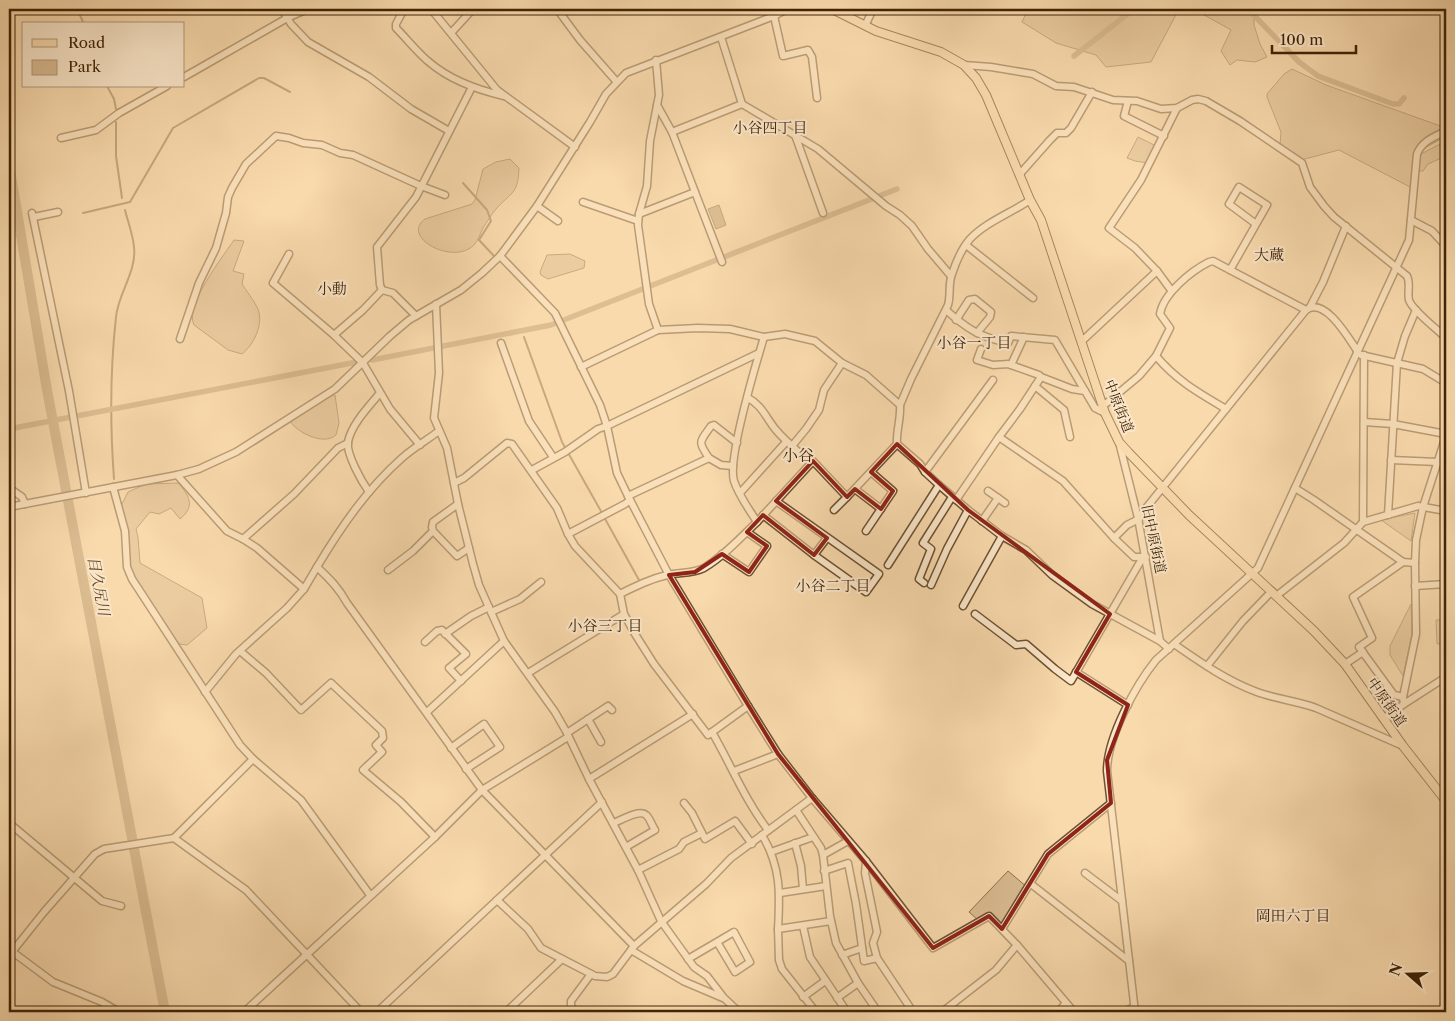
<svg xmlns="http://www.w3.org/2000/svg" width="1455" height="1021" viewBox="0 0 1455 1021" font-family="'Libre Caslon Text','Noto Serif JP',serif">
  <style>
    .green { fill: #dabb91; stroke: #8d6f4c }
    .water { fill: #ba9c74; stroke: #896c48 }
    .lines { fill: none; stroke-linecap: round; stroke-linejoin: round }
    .stream { stroke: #896c48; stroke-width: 2 }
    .canal { stroke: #ba9c74; stroke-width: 5.5 }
    .river { stroke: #ba9c74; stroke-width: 10 }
    .minor-casing { stroke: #6e5130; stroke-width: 9 }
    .major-casing { stroke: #402306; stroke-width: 10 }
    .minor { stroke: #fbe7ca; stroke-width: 6 }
    .major { stroke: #f9daad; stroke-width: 8 }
    .marked { fill: none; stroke: #8f2418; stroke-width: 4; stroke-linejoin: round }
    .labels { text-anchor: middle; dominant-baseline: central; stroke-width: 4; stroke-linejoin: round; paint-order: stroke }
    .street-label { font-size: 14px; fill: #402306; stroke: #fbe7ca }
    .neighbourhood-label { font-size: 15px; fill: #402306; stroke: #fbe7ca }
    .water-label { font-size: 15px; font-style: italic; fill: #654727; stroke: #fbe7ca }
    .quarter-label { font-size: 16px; fill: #402306; stroke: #fbe7ca }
  </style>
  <rect width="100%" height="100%" fill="#f9daad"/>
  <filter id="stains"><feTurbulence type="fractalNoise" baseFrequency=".004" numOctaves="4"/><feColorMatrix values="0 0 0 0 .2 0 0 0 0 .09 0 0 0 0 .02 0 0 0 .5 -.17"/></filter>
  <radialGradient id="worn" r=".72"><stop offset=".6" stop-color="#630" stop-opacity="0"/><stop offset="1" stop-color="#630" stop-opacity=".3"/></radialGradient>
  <g class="green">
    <polygon points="1028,9 1179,9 1151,62 1106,67 1096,55 1056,43 1022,22"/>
    <polygon points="1198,9 1245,9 1254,18 1254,25 1260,44 1267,57 1255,62 1237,60 1230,65 1221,51 1231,30 1197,11"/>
    <polygon points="1292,69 1326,85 1446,128 1446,135 1443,138 1415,153 1412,188 1339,150 1301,160 1280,145 1281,132 1267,97 1267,94 1284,74"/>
    <polygon points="1138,137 1156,146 1148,163 1135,161 1127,158"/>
    <polygon points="1446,141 1446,156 1428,164 1423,171 1417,171 1419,155"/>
    <path d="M510 159 519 168C518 195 511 192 496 209 491 215 487 222 483 228 480 234 478 241 474 245 453 266 400 237 425 219L472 204 475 200 483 169 496 162Z"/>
    <path d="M234 240 244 241 233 271 244 274 242 284C247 292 253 299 257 307 265 322 254 345 242 354L228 350 194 325C184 306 222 258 234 240Z"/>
    <polygon points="570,254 585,261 584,268 548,279 541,275 540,272 547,255"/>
    <path d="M322 395H335L339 423 336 435C324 446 297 433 289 420 298 409 308 399 322 395Z"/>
    <path d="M178 483C189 495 196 506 180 519L171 508 159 514 150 512 136 529 138 537 140 563 202 598 207 628 187 645 179 644 146 604 126 575V541L121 506 128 492 146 484Z"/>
    <polygon points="1415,513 1411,541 1381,520"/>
    <polygon points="1411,604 1412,635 1403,676 1390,655 1390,646"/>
    <polygon points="1436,620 1445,620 1445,644 1437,644"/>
    <polygon points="1008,871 1027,887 1001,925 989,914 978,920 969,912"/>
  </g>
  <polygon class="water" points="719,205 726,225 716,229 708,209"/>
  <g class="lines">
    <g class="stream">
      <polyline points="77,9 84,24"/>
      <polyline points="107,86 114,99 116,109"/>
      <polyline points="116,122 116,156 122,198"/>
      <polyline points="463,183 487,210 491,221 479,240 494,256"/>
      <polyline points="83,213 130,202 173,128 259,78 264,78 290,92"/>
      <polyline points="524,337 562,442 602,513"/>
      <path d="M114 479C110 425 110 371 116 317 118 294 137 271 134 247 133 235 128 222 125 210"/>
      <polyline points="604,517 639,580"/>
    </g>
    <g class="canal">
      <polyline points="1248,9 1299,62 1318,76 1393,104 1399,104 1404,98"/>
      <polyline points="1074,56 1134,9"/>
      <polyline points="372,360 551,325 897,189"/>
      <polyline points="9,429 357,362"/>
    </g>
    <polyline class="river" points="9,164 47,390 165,1012"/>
    <defs>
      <g id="minor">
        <polyline points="282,9 291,24 308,42 369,77 411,109 449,131"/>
        <path d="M404 9 396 24V28C407 39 417 52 429 62 450 80 478 90 504 96"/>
        <polyline points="431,9 497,90 575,147"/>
        <polyline points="557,9 580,40 616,81"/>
        <polyline points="774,16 783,56 808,50 812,57 817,98"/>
        <polyline points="865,26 873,9"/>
        <polyline points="451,33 473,9"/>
        <polyline points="656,60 659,95 650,141 647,186 639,214 638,225 649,304 658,330"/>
        <path d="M964 65 991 67 1033 74 1056 86 1074 87 1113 100 1137 101 1161 109 1177 108 1192 100 1198 99 1206 101 1240 121 1302 163 1310 187 1324 206 1334 217 1407 276C1411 284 1407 292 1409 300 1412 310 1438 330 1446 338"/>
        <polyline points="184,77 289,17 308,9"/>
        <polyline points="1128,101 1124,116 1164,136"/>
        <polyline points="742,104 818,149 886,206 900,215 912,226 928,249 951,276"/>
        <polyline points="672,132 742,104 721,37"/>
        <polyline points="795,135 823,213"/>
        <polyline points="61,138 96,130 119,113 167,86"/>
        <polyline points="1019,175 1050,140 1057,133 1066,133 1071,128 1092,92"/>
        <polyline points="695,192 722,262"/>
        <polyline points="583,202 638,221"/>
        <polyline points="537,206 558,221"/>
        <polyline points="32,213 69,391 86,493"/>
        <polyline points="639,214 695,192 672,132 657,105"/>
        <polyline points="34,217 58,212"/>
        <polyline points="1411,220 1432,231 1444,244"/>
        <polyline points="966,245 1033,298"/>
        <polyline points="289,254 273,283 334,335 363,363 390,409 420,445"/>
        <polyline points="500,256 555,313 600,405 607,426 617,473 628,496 669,575 748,706 778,754 812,798 866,861 933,948 989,916 1017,945 1074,1012"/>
        <polyline points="1230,270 1267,205 1239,187 1229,204 1256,224"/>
        <polyline points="1157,271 1171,290"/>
        <polyline points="436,304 439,373 434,418 447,448 458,504 473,564 479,585 491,612 504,641 555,712 567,733 589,779 638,870 661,921 694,967 707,976 724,998 739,1012"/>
        <polyline points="1310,307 1323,282 1346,226"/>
        <path d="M946 310C967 329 980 337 1008 343L1011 336 1055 340 1085 391"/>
        <polyline points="416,316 393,293 382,290 380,285 377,247 416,197 472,87"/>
        <polyline points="956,320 969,300 975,299 991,312 990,317 977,333"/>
        <polyline points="334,335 363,310 382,290"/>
        <path d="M764 337C756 364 727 459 734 481 739 496 749 509 757 522L813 461 847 497 897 444"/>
        <polyline points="180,339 199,283 216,248 226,213 228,197 232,188 246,164 276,136 289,138 303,143 322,145 340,153 353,155 421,186 445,195"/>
        <polyline points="1082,341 1157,271 1135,248 1109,228 1141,180 1177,108"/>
        <polyline points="501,343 529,421 553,457"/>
        <polyline points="981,349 977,360 993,365 1008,364 1039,375 1041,377"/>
        <polyline points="1361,355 1423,369 1446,383"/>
        <path d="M1156 356C1177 381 1199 393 1226 409"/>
        <polyline points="1011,365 1024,337"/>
        <path d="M581 367 658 330 698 328 730 329 764 337 785 334 815 341 842 363 866 375 900 405C901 419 896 431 897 444L920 464 925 472 939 485 968 510 1002 536 1026 550 1052 575 1092 604 1160 641 1169 649"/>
        <polyline points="1035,386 1064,410 1070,437"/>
        <path d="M748 398C762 405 766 418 776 430 786 442 799 452 811 463"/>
        <path d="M900 405 911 379 948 305C951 295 948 284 952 274 956 262 962 248 970 239 986 222 1011 213 1030 200"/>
        <path d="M1103 406 1139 376 1156 356 1170 328 1160 314C1163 294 1191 271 1209 262L1213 261 1306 310"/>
        <polyline points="1105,413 1095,408 1085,391 1072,389 1041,377 1020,409 999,437 1063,481 1114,538 1134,557 1146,557"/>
        <polyline points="1364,422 1393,424 1446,434"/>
        <path d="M439 431C427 440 413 448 402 458 367 489 341 527 317 567 329 578 339 588 347 603L482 790 634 946"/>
        <polyline points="1119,442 1138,518 1160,641"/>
        <polyline points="792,446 806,429 819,410 824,390 842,363"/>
        <path d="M709 458C697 441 700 442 711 426L714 425 737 443"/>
        <polyline points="1391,460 1438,462"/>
        <polyline points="532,470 565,452 598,429 607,426 759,353"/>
        <polyline points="925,472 993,380"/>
        <polyline points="177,475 227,531 243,539 257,548 304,589"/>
        <polyline points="454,483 464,478 507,443 512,444 557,508 568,534 575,546 620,594 624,614 635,634 654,664 708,735 748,706"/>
        <polyline points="113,487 125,531 127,567 132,579 240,745 253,759 301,800 370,895"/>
        <polyline points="9,488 22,497 25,504"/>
        <polyline points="1295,488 1314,500 1403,562 1415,563"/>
        <polyline points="855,489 881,509"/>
        <path d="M369 492C362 482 346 454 348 442 351 425 369 406 380 393"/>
        <polyline points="740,493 786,442"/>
        <polyline points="628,496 709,458 721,465 733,466"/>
        <polyline points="998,498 1005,503"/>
        <polyline points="956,500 999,437"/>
        <polyline points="458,504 433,522 432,527 433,531 457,556 469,548"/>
        <polyline points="9,507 177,475 199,469 236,452 335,389 390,336 409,320 461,290 482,273 500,256 537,206 590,122 606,94 626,73 774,16 787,9"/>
        <polyline points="834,510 847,497"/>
        <polyline points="763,515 814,555 866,592 879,574 776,501"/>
        <polyline points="1388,515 1397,363 1405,336 1416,310"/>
        <path d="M1138 518 1306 310C1325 296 1349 339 1358 352"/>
        <polyline points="982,521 998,498 988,491"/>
        <polyline points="1363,522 1364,355"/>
        <polyline points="866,531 893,491 871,472"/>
        <polyline points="568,534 625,504 630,500"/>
        <polyline points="1114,538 1127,525 1139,519"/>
        <polyline points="243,539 294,494 338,448 348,443"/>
        <polyline points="722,554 749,572 767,546 747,532"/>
        <polyline points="814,555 827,538"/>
        <polyline points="1403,562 1353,597 1372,638 1359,647 1394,695 1403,697"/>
        <polyline points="888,565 939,485"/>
        <polyline points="388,570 413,551 433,531"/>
        <polyline points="924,583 919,579 931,549 923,543 952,497"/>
        <polyline points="931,585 947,549 968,510"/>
        <polyline points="1415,586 1446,584"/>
        <polyline points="1280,593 1344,543 1363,522 1418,506 1446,511"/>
        <path d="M620 594C636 586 650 579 667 575 680 572 692 574 704 568 724 556 740 538 757 522"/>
        <polyline points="963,606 1002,536"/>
        <polyline points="491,612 520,599 541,582"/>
        <polyline points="975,614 1016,645 1026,644 1055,669 1071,681 1143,557"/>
        <polyline points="9,628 10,633 9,645"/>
        <polyline points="445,634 471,616 489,607"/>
        <polyline points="425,642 437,631 442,630 466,654 449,668 461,681"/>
        <path d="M1174 644C1200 662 1227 681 1257 692 1276 699 1297 701 1316 708L1403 746"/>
        <polyline points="240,651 266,673 301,710 331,683 382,731 383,738 376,745 382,752 363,770 401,802 435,837"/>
        <polyline points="1345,664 1363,652"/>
        <polyline points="1207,666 1243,621 1272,591"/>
        <polyline points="1076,672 1128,705"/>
        <polyline points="528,673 624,614"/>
        <polyline points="205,692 236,654 287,608 304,589 317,567"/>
        <polyline points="1404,704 1446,677"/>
        <polyline points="427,712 504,641"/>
        <polyline points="588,719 601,742"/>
        <polyline points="1383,719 1404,704 1403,697 1416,634 1415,563 1416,540 1423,507 1446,436"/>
        <path d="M712 732C731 765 745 800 768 830"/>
        <polyline points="567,733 608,706 612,710"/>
        <polyline points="451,748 484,724 500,747 466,769"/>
        <polyline points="734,771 778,754"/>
        <polyline points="589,779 693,714"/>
        <polyline points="684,803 692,813 705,839 735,821 752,844"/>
        <polyline points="796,810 821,848 823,855 830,916 836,943 858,983 878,1012"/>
        <polyline points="9,823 102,901 121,906"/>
        <path d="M614 823C621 820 640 809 646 815 650 818 652 826 655 830L626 847"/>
        <path d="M762 835C781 867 780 893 778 929"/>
        <polyline points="174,838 246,890 361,1012"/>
        <polyline points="795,843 801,866 803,889"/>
        <polyline points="771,852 813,837"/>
        <polyline points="823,855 848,841"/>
        <polyline points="866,861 865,873 877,932 873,943 877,958 913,1012"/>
        <polyline points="638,870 679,849 684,842 702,833"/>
        <polyline points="824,871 848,863 856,904 864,961 877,958"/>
        <polyline points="1085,873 1122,901"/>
        <polyline points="1031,884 1129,961"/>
        <polyline points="780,893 826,886"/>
        <polyline points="497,900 528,929 541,948 595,976 607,977 613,974 634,946 706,884 731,858 812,798"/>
        <polyline points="803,926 810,957 847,1012"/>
        <polyline points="1002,929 1048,854 1111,803"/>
        <polyline points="10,950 53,982 102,1002 119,1012"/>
        <polyline points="631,950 683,981 723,998"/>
        <polyline points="12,952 44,912 95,854 104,849 174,838 253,759"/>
        <polyline points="842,955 862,948"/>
        <polyline points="688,959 734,932 750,962 735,972 717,942"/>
        <polyline points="803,997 825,981"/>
        <polyline points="837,998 858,983"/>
        <polyline points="244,1012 435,837 482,790 568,737"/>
        <polyline points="377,1012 602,802"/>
        <polyline points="506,1012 562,959"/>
        <polyline points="577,1012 571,1007 571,1001 591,974"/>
        <polyline points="816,1012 782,969 779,960 778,929 831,921"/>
        <polyline points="942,1012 996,970 1017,945"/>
        <polyline points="1058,1012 1066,1003"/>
        <polyline points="1123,1012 1134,1007"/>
        <path d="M1135 1012 1107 771C1107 738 1135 686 1156 660L1258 568 1409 240 1417 154C1422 141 1434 137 1446 131"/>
      </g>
      <polyline id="major" points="832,9 876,31 941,52 964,65 976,78 986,95 1030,200 1041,220 1105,413 1119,442 1129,453 1189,515 1314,631 1345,664 1403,746 1446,801"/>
    </defs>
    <use href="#minor" class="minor-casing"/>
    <use href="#major" class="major-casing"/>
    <use href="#minor" class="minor"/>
    <use href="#major" class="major"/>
  </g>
  <path d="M0 0H1455V1021H0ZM897 444 968 510 1110 614 1076 672 1128 705 1107 760 1111 803 1048 854 1002 929 989 916 933 948 778 754 669 575 695 572 722 554 749 572 767 546 747 532 763 515 814 555 827 538 776 501 813 461 847 497 855 489 881 509 893 491 871 472Z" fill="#f9daad" fill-opacity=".55" fill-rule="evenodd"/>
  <path class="marked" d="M897 444 968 510 1110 614 1076 672 1128 705 1107 760 1111 803 1048 854 1002 929 989 916 933 948 778 754 669 575 695 572 722 554 749 572 767 546 747 532 763 515 814 555 827 538 776 501 813 461 847 497 855 489 881 509 893 491 871 472Z"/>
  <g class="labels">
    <g class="street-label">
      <text transform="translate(1119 406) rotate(68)">中原街道</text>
      <text transform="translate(1154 539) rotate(78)">旧中原街道</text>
      <text transform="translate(1387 702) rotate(55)">中原街道</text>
    </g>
    <g class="neighbourhood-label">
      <text x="770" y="127">小谷四丁目</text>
      <text x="1269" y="254">大蔵</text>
      <text x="332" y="288">小動</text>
      <text x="974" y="342">小谷一丁目</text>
      <text x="833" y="585">小谷二丁目</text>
      <text x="605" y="625">小谷三丁目</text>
      <text x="1293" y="915">岡田六丁目</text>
    </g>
    <g class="water-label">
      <text transform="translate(99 586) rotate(79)">目久尻川</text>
    </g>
    <g class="quarter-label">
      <text x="798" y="455">小谷</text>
    </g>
  </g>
  <rect width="1455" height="1021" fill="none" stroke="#f9daad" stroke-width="30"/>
  <rect x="10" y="10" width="1435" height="1001" fill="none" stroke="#402306" stroke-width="2.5"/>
  <rect x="15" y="15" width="1425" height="991" fill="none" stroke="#402306"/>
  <rect x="22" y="22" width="162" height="65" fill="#fbe7ca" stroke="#b0997c"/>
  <rect x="32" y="39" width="25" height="8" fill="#f9daad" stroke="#b0997c"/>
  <text x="68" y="48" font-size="15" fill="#402306">Road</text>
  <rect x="32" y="60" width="25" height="15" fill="#dabb91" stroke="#b0997c"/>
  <text x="68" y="72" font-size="15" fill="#402306">Park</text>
  <g transform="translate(1408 974) rotate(290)" stroke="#fbe7ca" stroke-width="4" paint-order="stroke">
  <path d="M0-4L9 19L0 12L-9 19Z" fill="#402306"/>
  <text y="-8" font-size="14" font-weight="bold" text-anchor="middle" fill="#402306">N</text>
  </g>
  <path d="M1272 45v8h84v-8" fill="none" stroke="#402306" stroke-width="2.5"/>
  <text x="1280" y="45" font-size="15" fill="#402306" stroke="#fbe7ca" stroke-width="4" paint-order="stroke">100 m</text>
  <rect width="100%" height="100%" filter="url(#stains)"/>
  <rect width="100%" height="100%" fill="url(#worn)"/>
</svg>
